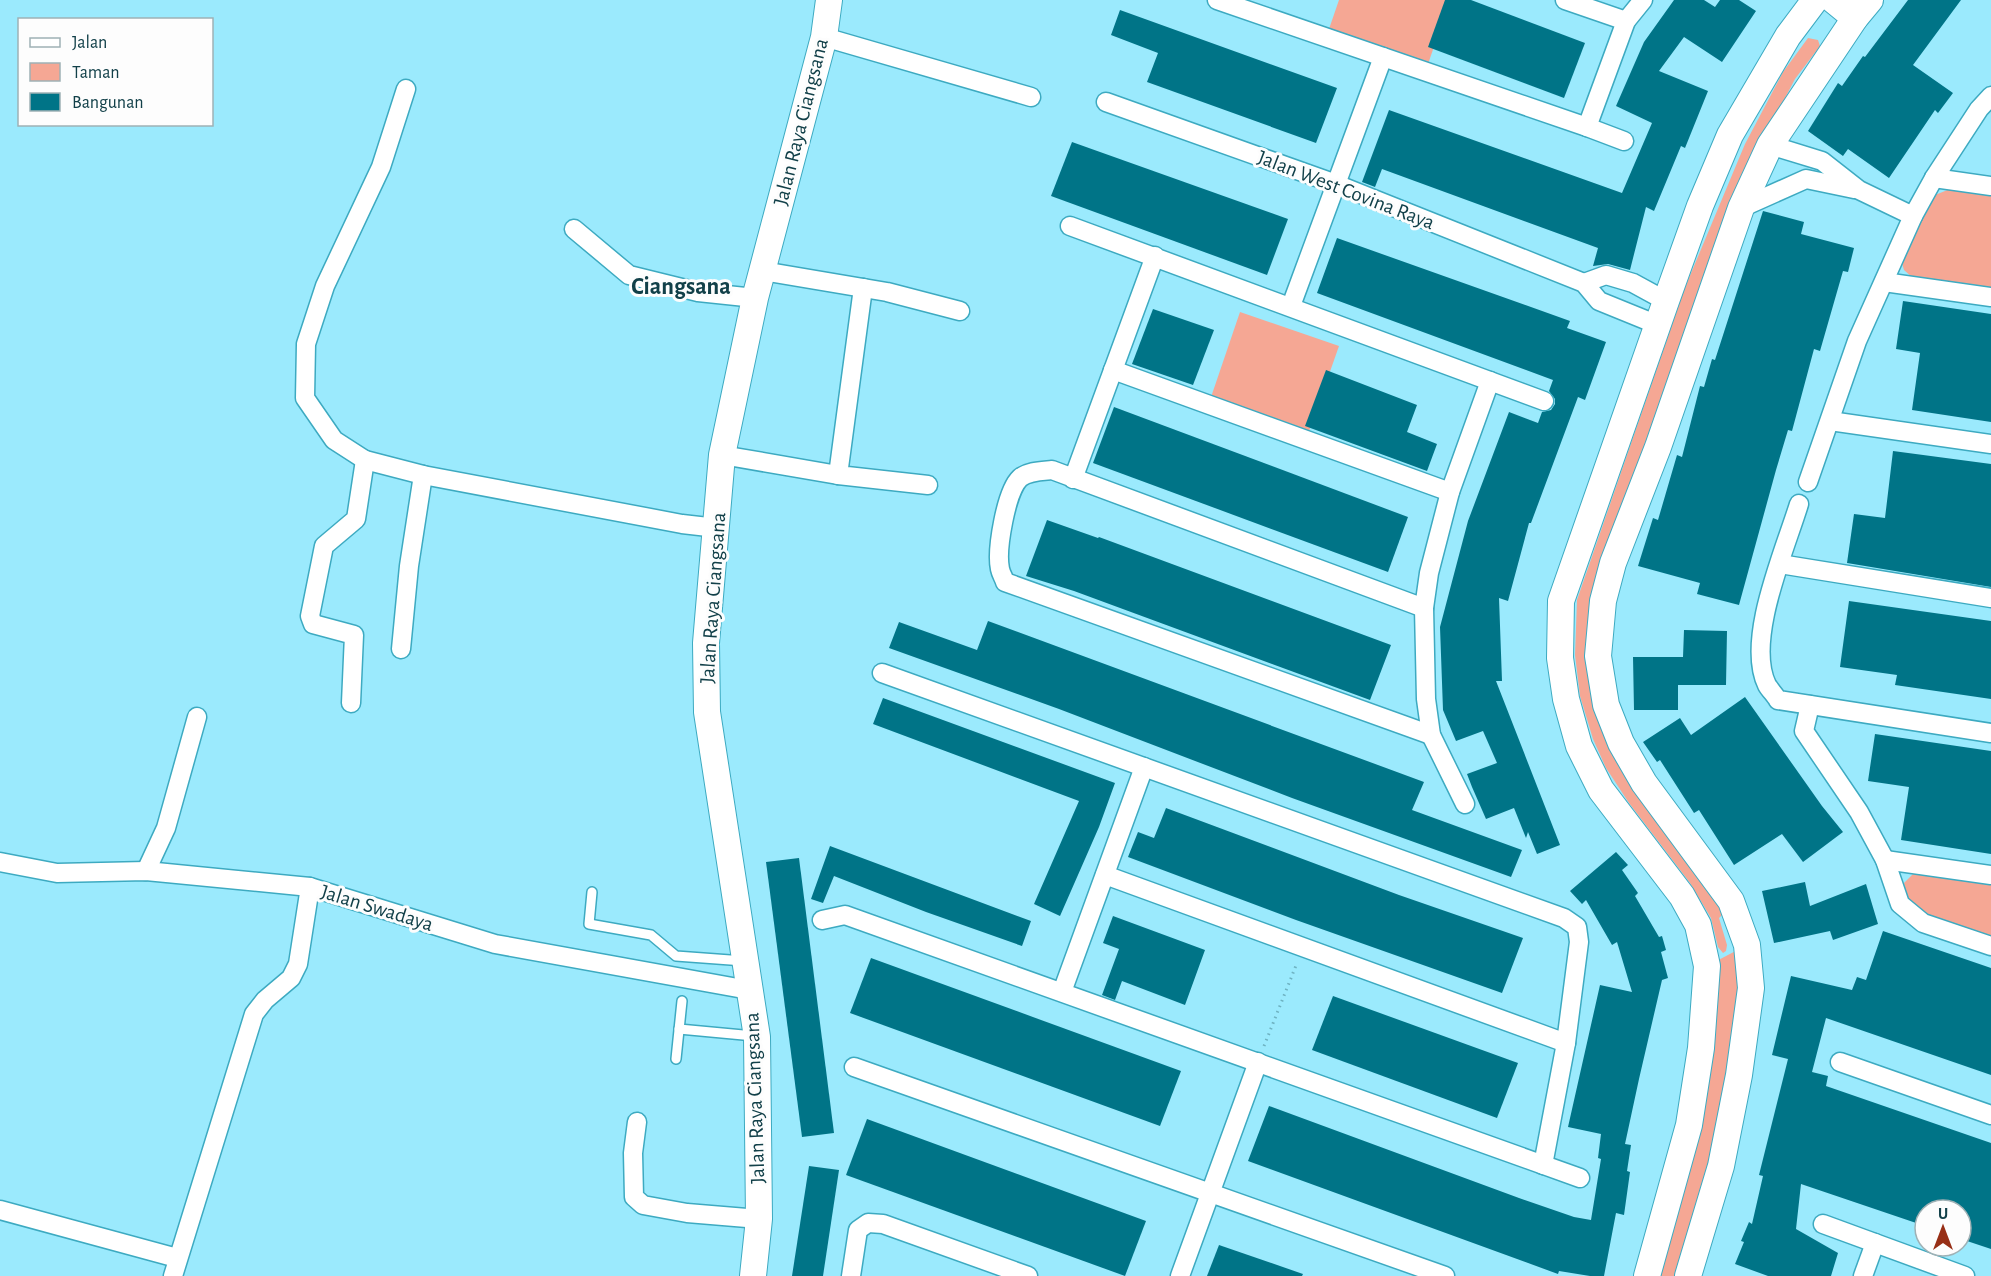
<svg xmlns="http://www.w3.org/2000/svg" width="1991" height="1276" viewBox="0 0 1991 1276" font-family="'Alegreya Sans',sans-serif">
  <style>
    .green { fill: #f5a794 }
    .building { fill: #007487 }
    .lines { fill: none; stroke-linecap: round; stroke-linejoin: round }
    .lane-casing { stroke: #3daac1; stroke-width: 12 }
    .street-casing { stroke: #3daac1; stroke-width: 21 }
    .secondary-casing { stroke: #3daac1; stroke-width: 28 }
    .path { stroke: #6eb2c1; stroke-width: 3; stroke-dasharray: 1.5 4.5; stroke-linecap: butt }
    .lane { stroke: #fff; stroke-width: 9 }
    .street { stroke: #fff; stroke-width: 18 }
    .secondary { stroke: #fff; stroke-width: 26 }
    .labels { text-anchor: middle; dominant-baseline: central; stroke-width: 6; stroke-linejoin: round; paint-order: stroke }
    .street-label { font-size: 21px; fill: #124049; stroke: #fdfdfd }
    .quarter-label { font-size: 24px; font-weight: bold; fill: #124049; stroke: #fdfdfd }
  </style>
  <rect width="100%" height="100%" fill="#9beafd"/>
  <g class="green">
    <polygon points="1339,0 1450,0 1428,64 1329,29"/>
    <polygon points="1808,38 1818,40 1820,46 1795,79 1758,150 1697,295 1591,602 1594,693 1724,913 1719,918 1727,945 1726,951 1723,953 1718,947 1711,918 1690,883 1629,803 1606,768 1593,739 1580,696 1575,655 1577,600 1684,290 1745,144 1783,72"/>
    <polygon points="1950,189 1991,196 1991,289 1913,278 1904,270 1901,260 1935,195"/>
    <polygon points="1240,312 1339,346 1307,437 1209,403"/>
    <polygon points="1930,873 1991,883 1991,937 1927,915 1906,898 1904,883 1913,874"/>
    <polygon points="1747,945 1751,988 1688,1276 1647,1276 1707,966"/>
  </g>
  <g class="building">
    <polygon points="1445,0 1471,0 1585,43 1564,98 1428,47"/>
    <polygon points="1674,0 1704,0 1715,7 1720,0 1739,0 1756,11 1722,62 1684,37 1659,71 1708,91 1685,148 1681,146 1654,211 1646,207 1630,270 1608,264 1593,266 1598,248 1382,169 1375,187 1362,182 1389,110 1622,193 1652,123 1616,106 1644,42"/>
    <polygon points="1908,0 1961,0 1913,65 1953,93 1938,113 1935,110 1889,178 1848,149 1843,156 1808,131 1838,83 1842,86 1863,56 1865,57"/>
    <polygon points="1120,10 1337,88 1316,143 1147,82 1158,53 1111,35"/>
    <polygon points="1072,142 1288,219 1267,275 1051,196"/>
    <polygon points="1763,211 1804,222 1801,234 1854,248 1848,272 1843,271 1820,351 1814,349 1792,431 1788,430 1776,470 1739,605 1697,594 1700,583 1638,566 1653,518 1658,520 1677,455 1682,457 1700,386 1704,387 1712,359 1715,360"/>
    <polygon points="1337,238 1570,321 1567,328 1606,342 1585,400 1578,397 1531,523 1529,523 1508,601 1499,598 1502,681 1496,681 1560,845 1537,854 1528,832 1526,838 1514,808 1486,819 1472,787 1467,774 1497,763 1483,731 1456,741 1443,710 1440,627 1468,521 1509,412 1538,423 1542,412 1551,410 1555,404 1555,399 1549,391 1553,380 1317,293"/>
    <polygon points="1903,301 1991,314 1991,422 1912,410 1920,353 1896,349"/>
    <polygon points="1153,309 1214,330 1193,385 1132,364"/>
    <polygon points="1326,370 1417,405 1407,432 1437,444 1427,471 1305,426"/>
    <polygon points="1114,407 1408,517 1388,572 1093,463"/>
    <polygon points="1893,451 1991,464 1991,587 1847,563 1854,514 1885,518"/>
    <polygon points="1047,520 1098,538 1099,537 1391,645 1370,700 1074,591 1026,576"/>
    <polygon points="1849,601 1991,621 1991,699 1895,685 1897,675 1840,667"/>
    <polygon points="988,621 1424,782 1412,810 1522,850 1511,877 1292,798 1059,709 889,648 899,622 977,650"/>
    <polygon points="1684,630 1727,631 1726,685 1678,685 1678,710 1634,710 1633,657 1683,657"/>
    <polygon points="1745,697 1822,806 1843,832 1803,862 1782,834 1734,865 1699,810 1694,813 1660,760 1657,762 1643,742 1680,718 1691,735"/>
    <polygon points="883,698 1115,783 1099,827 1060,916 1034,904 1079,801 873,724"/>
    <polygon points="1875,734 1991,751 1991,854 1901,840 1909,787 1868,781"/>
    <polygon points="1166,808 1399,895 1523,938 1502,993 1296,920 1128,857 1138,832 1154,838"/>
    <polygon points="830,846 1031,921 1022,946 926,912 834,876 823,903 811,899"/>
    <polygon points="1616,852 1628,865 1622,870 1638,893 1635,896 1659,937 1662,936 1666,950 1661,952 1668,978 1662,980 1639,1079 1625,1144 1631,1145 1627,1171 1630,1172 1624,1215 1616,1213 1604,1276 1590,1276 1559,1271 1558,1274 1248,1161 1269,1106 1519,1198 1574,1217 1591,1220 1601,1159 1598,1158 1601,1134 1568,1127 1600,985 1632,992 1617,942 1612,945 1586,900 1582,904 1570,891"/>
    <polygon points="799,858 834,1133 802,1137 766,862"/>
    <polygon points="1805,882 1810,906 1866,884 1878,924 1833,940 1830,931 1774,943 1762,891"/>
    <polygon points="1113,916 1205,950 1185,1005 1122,981 1115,1000 1102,995 1119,949 1103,943"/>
    <polygon points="1883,931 1991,968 1991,1075 1826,1018 1812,1072 1828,1076 1826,1086 1991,1143 1991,1249 1961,1239 1961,1210 1925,1210 1925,1226 1801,1184 1796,1229 1838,1253 1831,1276 1768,1276 1735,1264 1744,1242 1741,1241 1749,1222 1752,1224 1763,1176 1759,1175 1788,1059 1772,1055 1791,976 1852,990 1857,977 1866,980"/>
    <polygon points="871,958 1181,1071 1160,1126 850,1013"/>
    <polygon points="1333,996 1518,1063 1497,1118 1312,1050"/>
    <polygon points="867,1119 1146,1221 1125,1276 846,1175"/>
    <polygon points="809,1166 839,1170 823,1276 792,1276"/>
    <polygon points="1219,1245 1303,1274 1302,1276 1207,1276"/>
  </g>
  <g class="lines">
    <defs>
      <g id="lane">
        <polyline points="592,892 589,924 651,935 676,956 744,961"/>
        <polyline points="679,1029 754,1036"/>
        <polyline points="676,1059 682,1001"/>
      </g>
      <g id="street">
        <polyline points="1217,0 1587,127 1626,21 1643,0"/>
        <polyline points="1565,0 1626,21"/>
        <polyline points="824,37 1031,97"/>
        <polyline points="1106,102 1336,184 1584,283 1599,301 1658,325"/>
        <polyline points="1587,127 1624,141"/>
        <polyline points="1770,145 1822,161 1859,190 1913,216"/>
        <polyline points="1934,178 1991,186"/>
        <polyline points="1741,208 1806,179 1854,189"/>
        <polyline points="1070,226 1544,401"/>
        <polyline points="574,229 629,275 698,292 755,298"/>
        <polyline points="763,271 887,292 960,311"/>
        <polyline points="1884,282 1991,297"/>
        <polyline points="1584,283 1606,275 1633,283 1666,301"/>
        <polyline points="863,288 838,475 928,485"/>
        <polyline points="1291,306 1383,57"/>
        <polyline points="1113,370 1450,492"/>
        <polyline points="1830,421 1991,444"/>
        <polyline points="722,455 838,475"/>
        <polyline points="365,460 334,440 305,398 306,344 325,286 381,167 406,89"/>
        <polyline points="1073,479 1155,256"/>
        <polyline points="1808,482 1857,341 1913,216 1934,178 1979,109 1991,96"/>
        <path d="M1799 504C1785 550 1745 640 1767 685 1770 690 1775 695 1778 700L1991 733"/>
        <polyline points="1780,564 1991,598"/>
        <path d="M1424 608 1052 470C1042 471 1028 471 1020 478 1006 491 996 550 1000 569 1001 574 1004 578 1005 582L1431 735"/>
        <polyline points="401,649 409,566 423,475"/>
        <polyline points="882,673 1564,918 1577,927 1579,942 1566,1043 1543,1165"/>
        <polyline points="351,703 354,635 313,624 310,616 324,546 356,519 365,460 423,475 682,524 717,528"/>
        <polyline points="1810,705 1804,731 1859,812 1885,860 1900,904 1923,923 1991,946"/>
        <polyline points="1465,804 1431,735 1426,699 1424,608 1429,573 1450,492 1490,381"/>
        <polyline points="1885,860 1991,875"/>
        <polyline points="0,862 57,873 146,871 310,887 495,944 749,990"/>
        <polyline points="146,871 166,828 197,717"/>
        <polyline points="1105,875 1566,1043"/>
        <polyline points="822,920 845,915 1580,1178"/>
        <polyline points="1062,992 1144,767"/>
        <polyline points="1840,1062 1991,1115"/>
        <polyline points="854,1067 1445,1276"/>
        <polyline points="637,1122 633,1153 634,1197 643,1205 687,1213 759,1219"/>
        <polyline points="0,1210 177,1258"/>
        <polyline points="1823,1224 1965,1276"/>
        <polyline points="173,1276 254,1014 265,1000 291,978 298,964 310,887"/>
        <polyline points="851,1276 858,1230 868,1223 883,1224 1028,1276"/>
        <polyline points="1180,1276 1258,1062"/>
        <polyline points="1863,1276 1875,1243"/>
      </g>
      <g id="secondary">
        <polyline points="1833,0 1855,18"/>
        <polyline points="753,1276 759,1219 757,1037 707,712 706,643 722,455 755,298 824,37 829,0"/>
        <polyline points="1647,1276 1689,1125 1701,1048 1707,966 1698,925 1682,896 1601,790 1579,746 1566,699 1560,658 1561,601 1666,301 1700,206 1730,135 1788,36 1815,0"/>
        <polyline points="1688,1276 1721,1166 1739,1075 1751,988 1747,945 1731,901 1644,783 1621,743 1606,705 1598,656 1603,601 1613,563 1658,447 1741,208 1770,145 1855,18 1870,0"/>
      </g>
    </defs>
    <use href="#lane" class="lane-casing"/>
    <use href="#street" class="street-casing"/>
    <use href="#secondary" class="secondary-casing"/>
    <polyline class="path" points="1264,1046 1297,963"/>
    <use href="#lane" class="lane"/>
    <use href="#street" class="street"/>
    <use href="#secondary" class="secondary"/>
  </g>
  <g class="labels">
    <g class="street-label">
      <text transform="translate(801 122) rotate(-76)">Jalan Raya Ciangsana</text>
      <text transform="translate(1346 190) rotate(21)">Jalan West Covina Raya</text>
      <text transform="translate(713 598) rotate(-86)">Jalan Raya Ciangsana</text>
      <text transform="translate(377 908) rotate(17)">Jalan Swadaya</text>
      <text transform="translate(755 1098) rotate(-92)">Jalan Raya Ciangsana</text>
    </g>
    <g class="quarter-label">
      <text x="681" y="287">Ciangsana</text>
    </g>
  </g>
  <rect x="18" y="18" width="195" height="108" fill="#fdfdfd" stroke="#9fb1b5" stroke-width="1.5"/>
  <rect x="30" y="38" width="30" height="9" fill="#ffffff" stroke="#9fb1b5" stroke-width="1.5"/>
  <text x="72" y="48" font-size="18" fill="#124049">Jalan</text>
  <rect x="30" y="63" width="30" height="18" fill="#f5a794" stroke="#9fb1b5" stroke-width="1.5"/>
  <text x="72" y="78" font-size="18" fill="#124049">Taman</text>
  <rect x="30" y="93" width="30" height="18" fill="#007487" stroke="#9fb1b5" stroke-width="1.5"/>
  <text x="72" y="108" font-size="18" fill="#124049">Bangunan</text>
  <g transform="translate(1943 1228)"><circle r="28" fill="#fdfdfd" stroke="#9fb1b5" stroke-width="1.5"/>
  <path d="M0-4.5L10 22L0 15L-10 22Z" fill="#972f16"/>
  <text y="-9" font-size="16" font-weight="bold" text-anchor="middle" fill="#124049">U</text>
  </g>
</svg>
